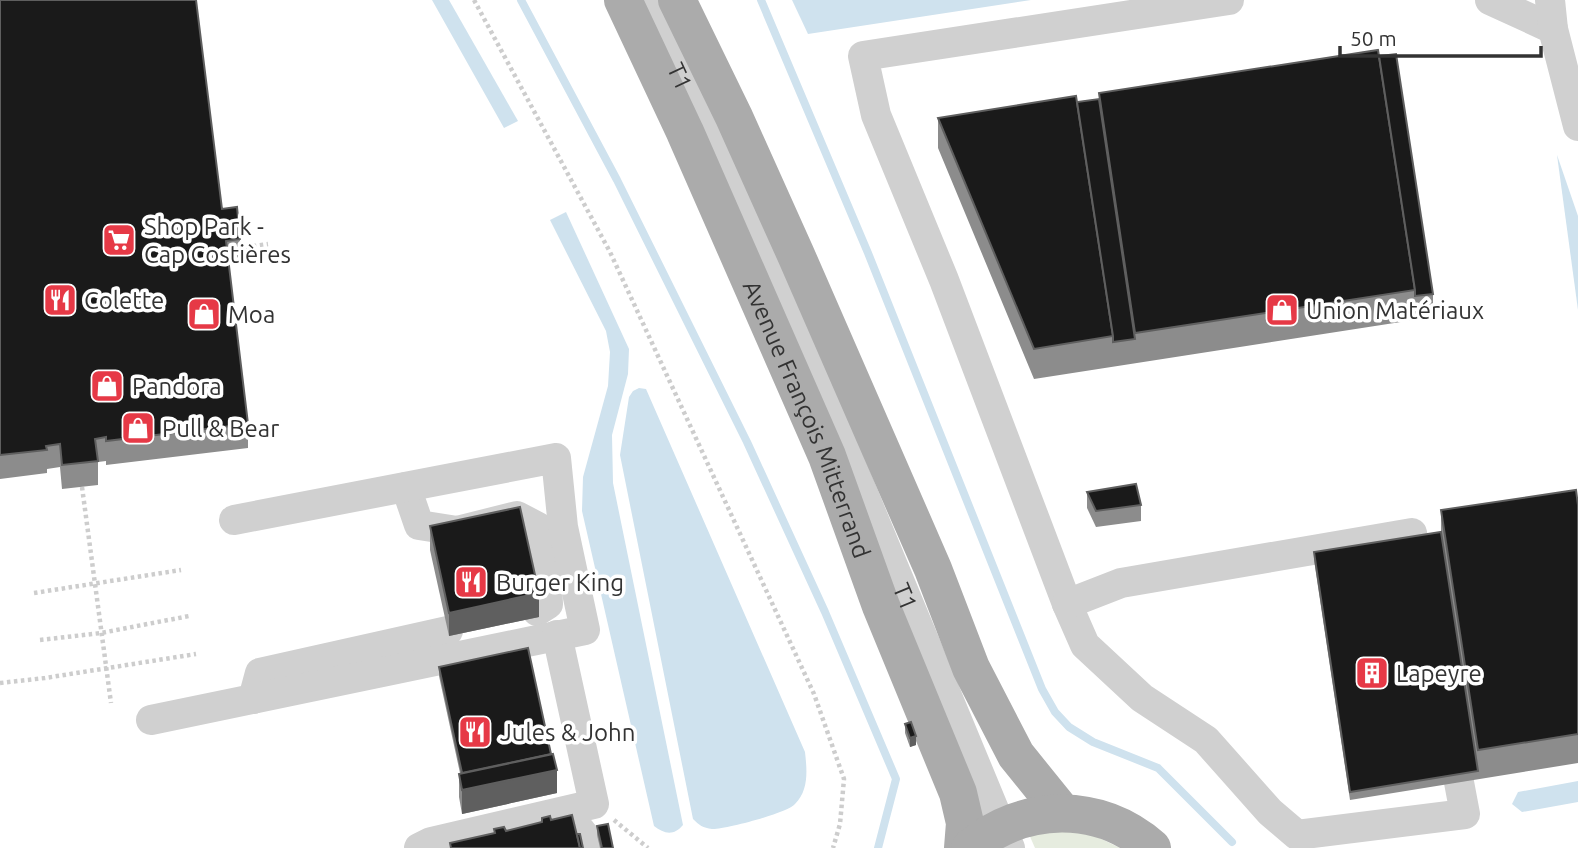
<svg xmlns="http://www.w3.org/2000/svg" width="1578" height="848" viewBox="0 0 1578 848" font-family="Ubuntu,sans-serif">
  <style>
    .green { fill: #e6ecdf }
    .water { fill: #cfe2ee }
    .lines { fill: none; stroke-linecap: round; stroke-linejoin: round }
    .stream { stroke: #cfe2ee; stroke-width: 8 }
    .path { stroke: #cdcdcd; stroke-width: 4.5; stroke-dasharray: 3.5 3.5; stroke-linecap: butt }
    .minor { stroke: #d0d0d0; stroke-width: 30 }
    .major { stroke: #ababab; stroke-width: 38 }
    .wall { fill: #8c8c8c }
    .shaded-wall { fill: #5f5f5f }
    .building { fill: #1a1a1a; stroke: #5f5f5f; stroke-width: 2 }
    .labels { text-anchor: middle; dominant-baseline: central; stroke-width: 7; stroke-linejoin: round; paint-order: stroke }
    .street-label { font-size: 24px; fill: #333; stroke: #fff }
    .poi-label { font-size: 24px; fill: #333; stroke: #fff; text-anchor: start }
  </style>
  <rect width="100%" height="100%" fill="#fff"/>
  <polygon class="green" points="1085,831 1120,848 1035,848 1028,832"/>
  <g class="water">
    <polygon points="432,0 449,0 518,121 504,128"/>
    <polygon points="792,0 1031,0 808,34"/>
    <polygon points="1557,155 1578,216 1578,310"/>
    <path d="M566 212 629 349 628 374 612 435 613 483 683 825C674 836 664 834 654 826L582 511 583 477 608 386 610 352 606 331 550 220Z"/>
    <path d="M639 388 646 389 805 752C807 770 809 790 795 804 788 813 723 830 712 829 703 828 699 825 693 819L620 455 629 397 633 391Z"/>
    <polygon points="1578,781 1578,802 1522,812 1512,804 1518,792"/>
  </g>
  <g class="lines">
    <g class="stream">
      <polyline points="521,0 617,180 747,442 825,612 896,779 878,848"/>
      <polyline points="761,0 868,253 1042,689 1055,712 1069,727 1093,742 1158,768 1232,842"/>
    </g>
    <g class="path">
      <polyline points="474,0 610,252 814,694 844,779 840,824 833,848"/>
      <polyline points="239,248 268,244"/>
      <polyline points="82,487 111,703"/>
      <polyline points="34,593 181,570"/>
      <polyline points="40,640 101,633 189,616"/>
      <polyline points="0,683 45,678 196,654"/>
      <polyline points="614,820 648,848"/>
    </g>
    <g class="minor">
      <path id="s1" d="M645 0 775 281 1010 848"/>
      <polyline points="1229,0 863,56 876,115 944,280 1067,604 1085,645 1142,698 1206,740 1270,812 1297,835 1465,814 1452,745"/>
      <polyline points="1490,0 1553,29"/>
      <polyline points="1550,0 1553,29 1578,126"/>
      <polyline points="406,487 419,525 457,531 517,516 538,527 546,565 548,604 537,611"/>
      <polyline points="1067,604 1121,583 1412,533 1420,575"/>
      <polyline points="253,699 260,673 448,631"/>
      <polyline points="151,720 585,630 563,527 556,458 234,520"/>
      <polyline points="535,836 565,830 580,830 587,839 589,848"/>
      <polyline points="419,848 431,842 594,804 557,635"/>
    </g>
    <g class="major">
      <path id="s2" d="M623 0 685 132 827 456 881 606 958 793 965 823 963 848"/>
      <polyline points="677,0 734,117 796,255 933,569 971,668 1016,755 1062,812"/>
      <path d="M970 848C1024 803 1099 801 1152 848"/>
    </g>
  </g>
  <g class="wall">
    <polygon points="0,0 222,209 240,239 240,263 229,264 248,424 248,448 106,465 106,461 98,462 98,485 62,489 60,467 47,469 47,473 0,479"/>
    <polygon points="1099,93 1433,294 1433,317 1034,379 938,148 938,118 1099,99"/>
    <polygon points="1087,492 1141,505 1141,521 1096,527 1087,508"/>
    <polygon points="1578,505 1578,763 1350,800 1314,560 1314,552 1441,532 1441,510"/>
    <polygon points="430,526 539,617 449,636 430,550"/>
    <polygon points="439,667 557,793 462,814 459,797 459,774 460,773 439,676"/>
    <polygon points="905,724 916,745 910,747 905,733"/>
    <polygon points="597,826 613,848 600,848 597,835"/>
  </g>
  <g class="shaded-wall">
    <polygon points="539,593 539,617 449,636 449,613"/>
    <polygon points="916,736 916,745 910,747 910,738"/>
    <polygon points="557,770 557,793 462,814 462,790"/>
  </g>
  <g class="building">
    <polygon points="0,0 196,0 222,209 237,207 240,239 226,241 248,424 106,441 106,437 95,439 98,461 62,465 60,444 46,446 47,450 0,455"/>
    <polygon points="1378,50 1415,290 1135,333 1099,93"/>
    <polygon points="1396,54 1433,294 1415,296 1415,290 1379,56"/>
    <polygon points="1076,96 1113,336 1034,349 938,118"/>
    <polygon points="1099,99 1135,339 1113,342 1113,336 1077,102"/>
    <polygon points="1136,484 1141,505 1096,511 1087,492"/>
    <polygon points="1576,490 1578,505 1578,734 1478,750 1441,510"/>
    <polygon points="520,507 539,593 449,613 430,526"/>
    <polygon points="1441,532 1478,771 1350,792 1314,552"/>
    <polygon points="528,648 551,754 462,773 439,667"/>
    <polygon points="911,722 916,736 910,738 905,724"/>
    <polygon points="553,754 557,770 462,790 459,774"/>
    <polygon points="572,815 580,848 451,848 450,843 495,833 494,829 504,827 506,831 542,822 542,818 550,816 551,820"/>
    <polygon points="608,824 613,848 602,848 597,826"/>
    <polygon points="577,834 580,834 583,848 580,848"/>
  </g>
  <defs>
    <symbol id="supermarket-square" viewBox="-11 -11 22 22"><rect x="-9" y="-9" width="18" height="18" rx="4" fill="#e63946" stroke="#fff"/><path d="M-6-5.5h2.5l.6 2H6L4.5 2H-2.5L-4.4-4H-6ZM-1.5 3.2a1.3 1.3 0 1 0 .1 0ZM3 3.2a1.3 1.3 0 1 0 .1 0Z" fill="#fff"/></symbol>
    <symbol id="restaurant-square" viewBox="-11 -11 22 22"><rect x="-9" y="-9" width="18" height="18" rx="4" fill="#e63946" stroke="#fff"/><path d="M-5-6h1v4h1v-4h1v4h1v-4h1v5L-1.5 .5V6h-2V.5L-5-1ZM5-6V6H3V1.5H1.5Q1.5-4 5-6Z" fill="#fff"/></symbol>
    <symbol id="shop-square" viewBox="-11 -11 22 22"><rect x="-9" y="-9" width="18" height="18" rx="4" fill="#e63946" stroke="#fff"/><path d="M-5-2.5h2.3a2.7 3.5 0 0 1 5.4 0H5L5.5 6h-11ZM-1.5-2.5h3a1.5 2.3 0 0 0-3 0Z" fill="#fff"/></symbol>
    <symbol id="building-square" viewBox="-11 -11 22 22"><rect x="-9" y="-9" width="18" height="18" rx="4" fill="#e63946" stroke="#fff"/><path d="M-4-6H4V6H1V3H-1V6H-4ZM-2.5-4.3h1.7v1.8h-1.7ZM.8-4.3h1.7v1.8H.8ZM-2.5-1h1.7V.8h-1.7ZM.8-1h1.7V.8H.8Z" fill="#fff"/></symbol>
  </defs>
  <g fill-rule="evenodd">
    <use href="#supermarket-square" x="100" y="221" width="38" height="38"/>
    <use href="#restaurant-square" x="41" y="281" width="38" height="38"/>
    <use href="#shop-square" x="1263" y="291" width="38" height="38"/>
    <use href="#shop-square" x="185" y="295" width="38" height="38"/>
    <use href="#shop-square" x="88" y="367" width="38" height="38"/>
    <use href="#shop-square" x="119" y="409" width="38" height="38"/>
    <use href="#restaurant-square" x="452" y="563" width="38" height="38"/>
    <use href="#building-square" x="1353" y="654" width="38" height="38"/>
    <use href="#restaurant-square" x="456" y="713" width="38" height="38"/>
  </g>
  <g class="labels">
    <g class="street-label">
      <text stroke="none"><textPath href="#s1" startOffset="84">T1</textPath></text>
      <text stroke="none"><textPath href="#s2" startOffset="458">Avenue François Mitterrand</textPath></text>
      <text stroke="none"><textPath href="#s1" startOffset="651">T1</textPath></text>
    </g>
    <g class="poi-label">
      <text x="144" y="226">Shop Park -<tspan x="144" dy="28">Cap Costières</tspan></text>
      <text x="84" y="300">Colette</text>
      <text x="1306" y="310">Union Matériaux</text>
      <text x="228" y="314">Moa</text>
      <text x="132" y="386">Pandora</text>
      <text x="162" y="428">Pull &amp; Bear</text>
      <text x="496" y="582">Burger King</text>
      <text x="1396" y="673">Lapeyre</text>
      <text x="500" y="732">Jules &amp; John</text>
    </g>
  </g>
  <path d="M1340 46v10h201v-10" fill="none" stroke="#333333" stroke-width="3.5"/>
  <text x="1350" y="46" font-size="21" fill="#333333" stroke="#ffffff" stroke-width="5" paint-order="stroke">50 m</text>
</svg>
